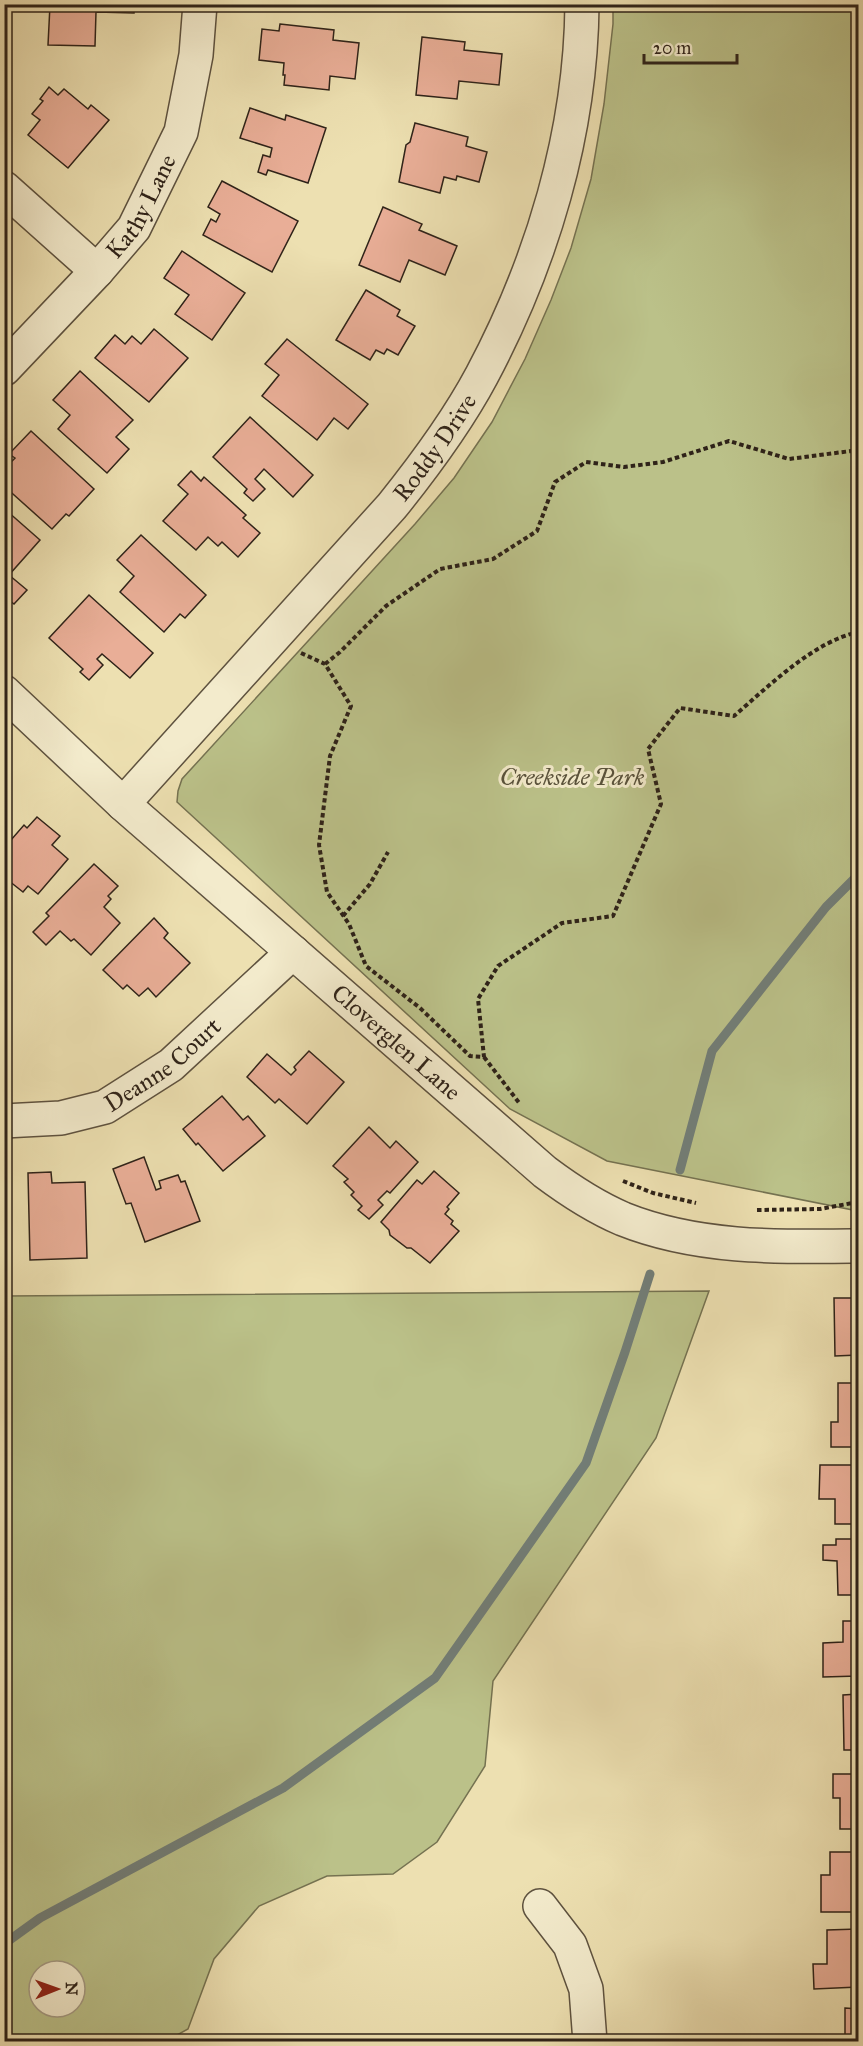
<svg xmlns="http://www.w3.org/2000/svg" width="863" height="2046" viewBox="0 0 863 2046" font-family="'IM FELL Great Primer',serif">
  <style>
    .green { fill: #bbc189; stroke: #757251; stroke-width: 1.5; fill-rule: evenodd }
    .lines { fill: none; stroke-linecap: round; stroke-linejoin: round }
    .stream { stroke: #727e78; stroke-width: 9 }
    .building { fill: #e9ae97; stroke: #2f2319; stroke-width: 1.5 }
    .minor-casing { stroke: #5e523f; stroke-width: 36 }
    .path { stroke: #2f2319; stroke-width: 4; stroke-dasharray: 4.5 3; stroke-linecap: butt }
    .minor { stroke: #f3ebcc; stroke-width: 33 }
    .labels { text-anchor: middle; dominant-baseline: central; stroke-width: 6; stroke-linejoin: round; paint-order: stroke }
    .street-label { font-size: 24px; fill: #2f2319; stroke: #f3ebcc }
    .park-label { font-size: 24px; font-style: italic; fill: #59523b; stroke: #f3ebcc }
  </style>
  <rect width="100%" height="100%" fill="#ede0b1"/>
  <filter id="stains"><feTurbulence type="fractalNoise" baseFrequency=".00333" numOctaves="4"/><feColorMatrix values="0 0 0 0 .2 0 0 0 0 .09 0 0 0 0 .02 0 0 0 .5 -.17"/></filter>
  <radialGradient id="worn" r=".72"><stop offset=".6" stop-color="#630" stop-opacity="0"/><stop offset="1" stop-color="#630" stop-opacity=".3"/></radialGradient>
  <g class="green">
    <polygon points="613,5 858,5 858,1211 607,1161 510,1109 177,802 178,791 182,779 415,524 454,478 492,422 525,359 551,300 571,248 591,179 604,104 613,24"/>
    <path d="M709 1291 656 1438 493 1681 485 1766 437 1842 393 1874 327 1876 259 1906 214 1959 188 2029 166 2041H5V1296ZM39 1971H75V2007H39Z"/>
  </g>
  <g class="lines">
    <g class="stream">
      <polyline points="680,1170 712,1051 826,907 858,875"/>
      <polyline points="4,1944 40,1918 283,1788 435,1678 586,1463 625,1352 650,1274"/>
    </g>
  </g>
  <g class="building">
    <polygon points="47,4 134,4 134,13 96,12 95,46 48,45 50,5"/>
    <polygon points="277,4 354,4 354,5 277,8"/>
    <polygon points="433,4 475,4 475,10 433,11"/>
    <polygon points="280,24 334,30 333,40 359,43 355,79 330,76 329,90 284,85 285,75 283,75 284,63 259,60 262,29 279,31"/>
    <polygon points="422,37 465,42 464,50 502,54 499,85 459,81 457,99 416,95"/>
    <polygon points="49,87 58,95 64,89 88,109 91,105 109,120 68,168 28,135 40,120 32,114 43,101 40,99"/>
    <polygon points="250,108 285,120 286,115 326,128 308,183 268,170 266,175 258,172 263,155 270,157 272,148 240,138"/>
    <polygon points="415,123 468,137 466,146 487,152 479,182 457,176 456,180 444,177 440,193 399,182 406,145 410,142"/>
    <polygon points="222,181 298,221 272,272 203,235 211,219 216,222 220,214 208,207"/>
    <polygon points="383,207 422,224 419,230 457,246 445,275 409,260 400,282 359,265"/>
    <polygon points="182,251 245,293 212,340 175,314 189,295 164,278"/>
    <polygon points="366,290 400,310 397,316 415,326 398,355 387,349 384,354 376,350 370,360 336,340"/>
    <polygon points="154,329 188,358 149,402 95,358 115,335 125,344 132,336 141,344"/>
    <polygon points="287,339 368,404 348,429 334,418 317,440 262,396 279,375 265,364"/>
    <polygon points="80,371 133,420 116,437 129,449 107,473 58,429 70,415 53,400"/>
    <polygon points="250,417 313,475 293,497 264,469 255,479 265,489 253,501 244,493 247,489 213,457"/>
    <polygon points="31,431 94,489 69,516 66,514 52,529 4,486 4,469 15,458 9,454"/>
    <polygon points="191,471 201,481 204,477 246,515 243,518 260,533 238,557 222,542 218,546 208,537 196,550 163,521 188,494 178,485"/>
    <polygon points="7,511 40,540 9,575 27,590 14,604 4,596 4,514"/>
    <polygon points="141,535 206,595 185,618 180,614 164,632 120,592 134,576 117,560"/>
    <polygon points="89,595 153,653 130,678 102,654 97,659 103,665 89,680 80,672 83,669 49,638"/>
    <polygon points="37,817 60,836 52,845 68,859 38,894 28,886 23,892 4,877 4,848 24,825 27,828"/>
    <polygon points="94,864 118,886 108,896 111,899 104,907 120,923 91,955 74,939 71,941 60,931 46,945 33,932 49,916 46,913"/>
    <polygon points="154,918 168,933 164,938 190,963 156,997 148,988 139,996 127,985 123,989 103,970"/>
    <polygon points="4,980 8,980 9,1022 4,1022"/>
    <polygon points="309,1051 344,1082 307,1124 279,1099 275,1103 247,1077 267,1054 291,1075 296,1070 294,1067"/>
    <polygon points="222,1096 243,1120 248,1116 265,1136 223,1171 198,1143 196,1145 183,1129"/>
    <polygon points="369,1127 390,1148 396,1141 418,1162 390,1193 387,1191 378,1200 383,1205 369,1219 358,1210 362,1206 351,1195 354,1192 344,1182 348,1179 333,1166"/>
    <polygon points="144,1157 156,1190 161,1188 159,1181 178,1175 181,1182 185,1181 200,1221 145,1242 131,1203 126,1204 113,1169"/>
    <polygon points="434,1171 459,1193 447,1207 449,1209 445,1214 453,1221 451,1224 459,1231 430,1263 411,1248 407,1248 390,1235 389,1230 381,1222 417,1180 422,1184"/>
    <polygon points="51,1172 52,1183 85,1182 87,1258 30,1260 28,1173"/>
    <polygon points="834,1298 858,1298 858,1355 835,1356"/>
    <polygon points="838,1383 858,1383 858,1447 831,1447 831,1422 838,1422"/>
    <polygon points="820,1465 858,1465 858,1524 835,1524 835,1499 819,1499"/>
    <polygon points="836,1539 858,1539 858,1595 838,1595 837,1561 823,1560 823,1545 836,1545"/>
    <polygon points="843,1621 858,1621 858,1676 823,1677 823,1643 843,1642"/>
    <polygon points="858,1694 858,1750 844,1750 843,1695"/>
    <polygon points="833,1774 858,1774 858,1829 840,1829 840,1798 833,1798"/>
    <polygon points="830,1852 858,1852 858,1912 821,1912 821,1875 830,1875"/>
    <polygon points="858,1929 858,1987 814,1989 813,1964 827,1964 827,1930"/>
    <polygon points="845,2008 858,2009 858,2042 845,2042"/>
  </g>
  <g class="lines">
    <defs>
      <g id="minor">
        <polyline points="4,188 97,271"/>
        <path id="s1" d="M4 369 97 271 134 228 181 132 196 55 200 4"/>
        <path id="s2" d="M4 692 123 804 545 1172C569 1190 595 1207 623 1219 698 1249 780 1247 858 1246"/>
        <path id="s3" d="M123 804 392 506C425 465 457 422 482 375 542 262 581 133 582 4"/>
        <path id="s4" d="M4 1121 61 1118 105 1107 171 1065 293 952"/>
        <polyline points="540,1906 570,1945 586,1989 590,2042"/>
      </g>
    </defs>
    <use href="#minor" class="minor-casing"/>
    <g class="path">
      <path d="M301 653 325 664 351 706 330 756 319 845 327 892 349 924 366 966 420 1008 470 1056 484 1057 478 999 498 966 562 923 613 916 661 804 648 749 680 708 734 716C769 686 813 642 858 632"/>
      <polyline points="325,664 340,652 386,606 440,569 493,559 537,531 555,482 586,462 624,467 663,462 729,441 789,459 851,451 858,453"/>
      <polyline points="343,916 370,884 388,852"/>
      <polyline points="484,1057 520,1104"/>
      <polyline points="623,1181 653,1193 696,1203"/>
      <polyline points="757,1210 820,1209 858,1202"/>
      <polyline points="855,1214 855,1169 858,1146"/>
    </g>
    <use href="#minor" class="minor"/>
  </g>
  <g class="labels">
    <g class="street-label">
      <text stroke="none"><textPath href="#s1" startOffset="214">Kathy Lane</textPath></text>
      <text stroke="none"><textPath href="#s3" startOffset="474">Roddy Drive</textPath></text>
      <text stroke="none"><textPath href="#s2" startOffset="526">Cloverglen Lane</textPath></text>
      <text stroke="none"><textPath href="#s4" startOffset="174">Deanne Court</textPath></text>
    </g>
    <g class="park-label">
      <text x="572" y="777">Creekside Park</text>
    </g>
  </g>
  <rect width="863" height="2046" fill="none" stroke="#ede0b1" stroke-width="24"/>
  <rect x="6" y="6" width="851" height="2034" fill="none" stroke="#2f2319" stroke-width="3"/>
  <rect x="12" y="12" width="839" height="2022" fill="none" stroke="#2f2319" stroke-width="1.5"/>
  <g transform="translate(57 1989) rotate(89)"><circle r="28" fill="#f3ebcc" stroke="#a59b84" stroke-width="1.5"/>
  <path d="M0-4.5L10 22L0 15L-10 22Z" fill="#8f2418"/>
  <text y="-9" font-size="16" font-weight="bold" text-anchor="middle" fill="#2f2319">N</text>
  </g>
  <path d="M644 54v9h93v-9" fill="none" stroke="#2f2319" stroke-width="3"/>
  <text x="653" y="54" font-size="18" fill="#2f2319" stroke="#f3ebcc" stroke-width="4.5" paint-order="stroke">20 m</text>
  <rect width="100%" height="100%" filter="url(#stains)"/>
  <rect width="100%" height="100%" fill="url(#worn)"/>
</svg>
